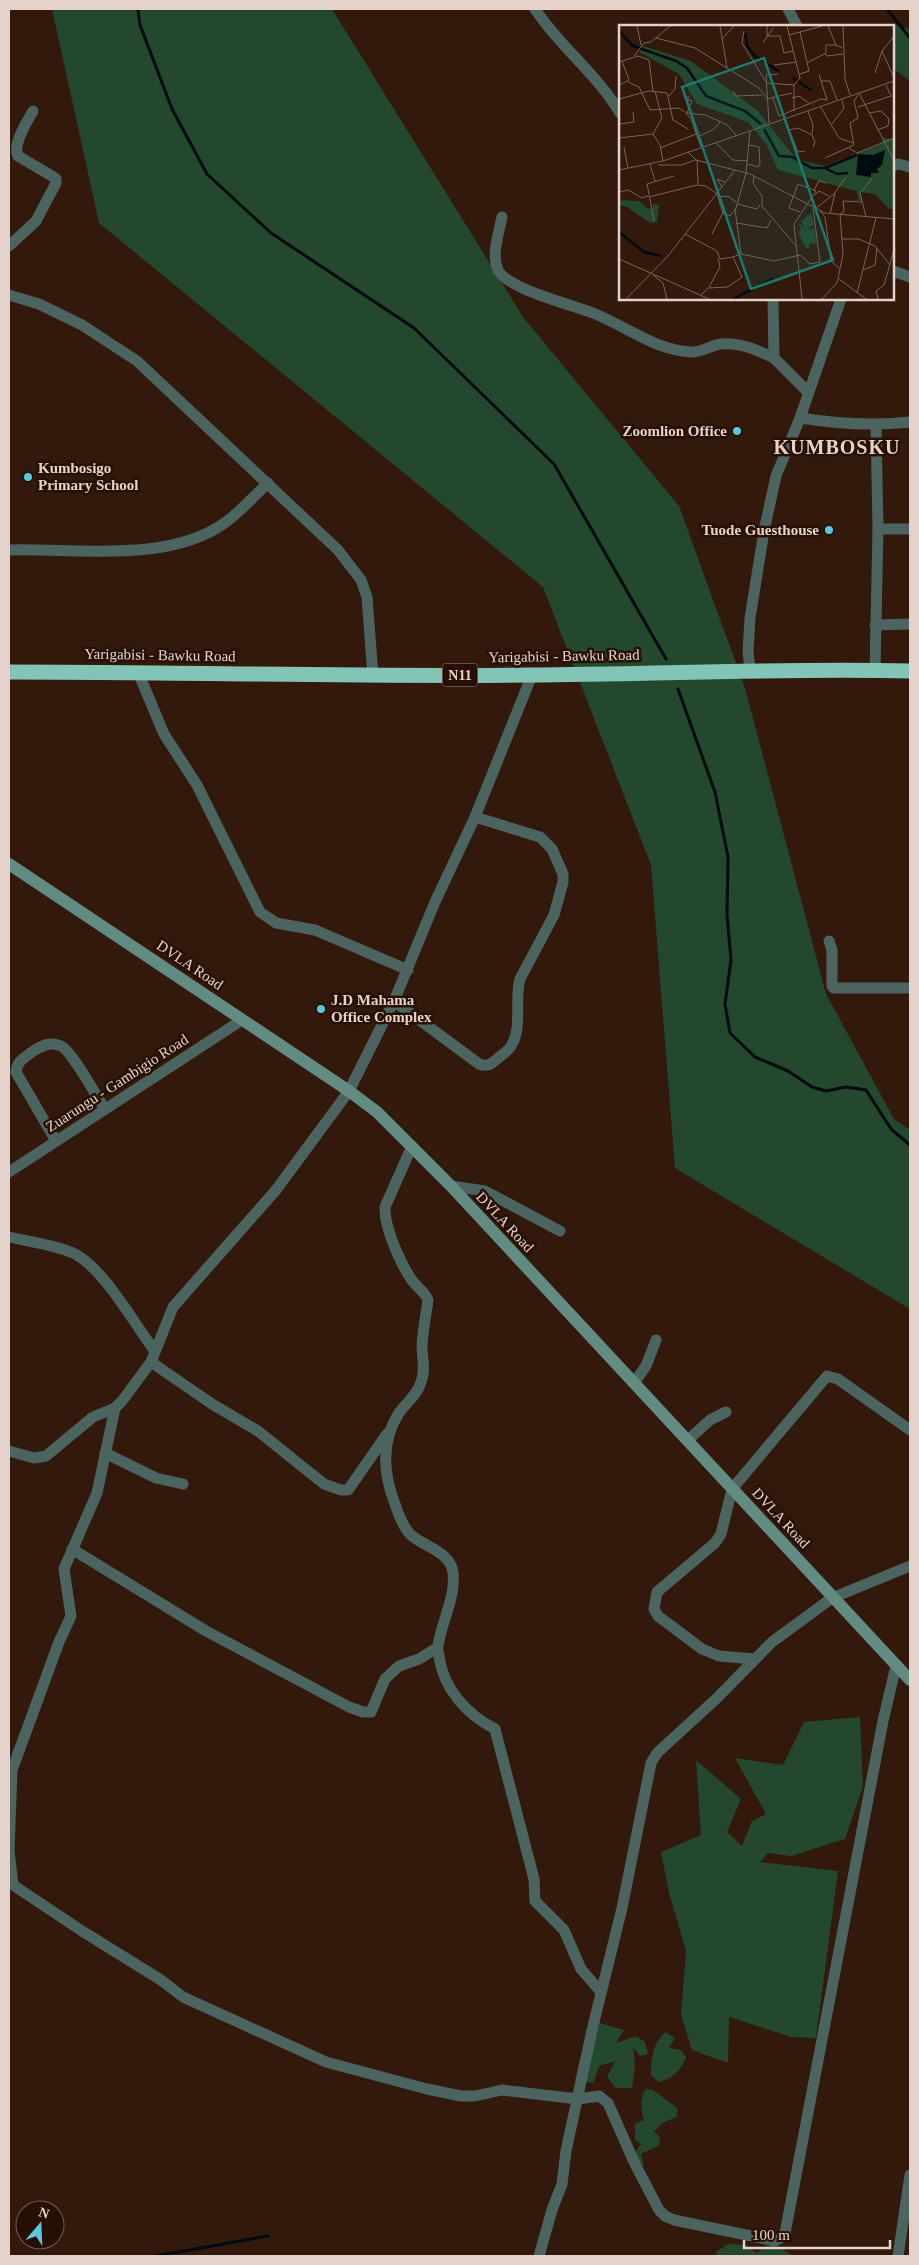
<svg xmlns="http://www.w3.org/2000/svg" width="919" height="2265" viewBox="0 0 919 2265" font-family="'Times New Roman',serif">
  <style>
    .green { fill: #23482d }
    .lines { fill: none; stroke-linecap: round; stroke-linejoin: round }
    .stream { stroke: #000b11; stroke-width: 3 }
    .street { stroke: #4b645f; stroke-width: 11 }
    .secondary { stroke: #628b82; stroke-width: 12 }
    .highway { stroke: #82c5b7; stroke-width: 15 }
    .poi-dot { fill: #55cadf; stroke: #270f04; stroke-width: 2 }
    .labels { text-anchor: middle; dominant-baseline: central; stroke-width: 5; stroke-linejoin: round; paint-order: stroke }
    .shield { fill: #270f04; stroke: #ac988f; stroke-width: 1 }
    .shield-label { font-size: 14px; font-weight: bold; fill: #e5d3cb }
    .poi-label { font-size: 15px; font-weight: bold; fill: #e5d3cb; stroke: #270f04; text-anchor: end }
    .street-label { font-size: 15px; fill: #e5d3cb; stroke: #270f04 }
    .district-label { font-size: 20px; font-weight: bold; letter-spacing: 1px; fill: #e5d3cb; stroke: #270f04 }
    .inset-river { fill: none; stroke: #000b11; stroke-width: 2.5 }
    .inset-road { fill: none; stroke: #7a6358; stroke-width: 1 }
    .view { fill: #1a7b73; fill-opacity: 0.15; stroke: #1a7b73; stroke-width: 2.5 }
    .inset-edge { fill: none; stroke: #e5d3cb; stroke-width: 2.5 }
  </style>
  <rect width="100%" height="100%" fill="#32190c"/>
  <g class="green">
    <polygon points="52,9 332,9 523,317 679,506 745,688 826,994 894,1119 910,1130 910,1309 675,1168 651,865 543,587 99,223"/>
    <polygon points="892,24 910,29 910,81 895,70 893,63 893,26 888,26"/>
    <polygon points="860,1717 863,1786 845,1839 791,1856 768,1853 760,1862 838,1871 816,2038 791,2037 729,2017 728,2063 692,2050 681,2015 686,1951 669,1893 661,1852 701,1835 696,1760 741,1799 727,1832 742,1846 752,1821 766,1814 735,1758 783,1765 804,1722"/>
    <polygon points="599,2023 624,2030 616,2043 636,2036 645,2042 648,2054 640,2056 633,2047 635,2065 632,2088 616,2088 607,2077 615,2061 599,2066 593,2083 575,2080 581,2055 593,2045 585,2031"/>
    <path d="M666 2032 675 2038 669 2048 681 2050 686 2057C681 2071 673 2078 659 2082L651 2075C651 2060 653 2041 666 2032Z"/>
    <path d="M646 2089 653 2090 677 2108V2117L664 2122 654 2131 660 2137 659 2145 641 2154 644 2165 627 2163 641 2144 635 2140V2124L644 2120C641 2108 639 2099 646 2089Z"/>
    <polygon points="728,2244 746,2245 757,2253 766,2246 778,2247 790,2254 790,2256 716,2256 716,2252"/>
  </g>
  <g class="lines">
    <g class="stream">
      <polyline points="138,9 140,25 172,109 207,174 271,233 414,328 554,464 666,659"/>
      <polyline points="887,9 910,38"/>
      <polyline points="678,689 715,792 728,857 727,914 731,960 725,1004 730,1033 755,1057 788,1071 812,1087 826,1091 846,1087 866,1090 891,1129 910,1145"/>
      <polyline points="156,2256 268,2236"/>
    </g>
    <g class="street">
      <path d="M535 9C560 47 597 74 620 113"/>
      <polyline points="788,9 797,26"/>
      <polyline points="893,166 898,164 910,167"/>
      <path d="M502 217C499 233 491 255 498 270 507 289 573 305 593 313 628 327 652 349 691 352 701 353 711 345 721 344 740 342 757 350 774 358"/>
      <path d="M9 246 36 221 56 183V179L52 176 18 156C12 144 27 122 33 111"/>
      <polyline points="893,271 910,277"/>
      <polyline points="9,295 39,304 82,325 137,361 338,550 361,580 367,597 373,676"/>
      <polyline points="773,299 774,358 808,392"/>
      <path d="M800 418C838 424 873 426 910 422"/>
      <polyline points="878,529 910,529"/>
      <path d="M9 550C75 548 169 564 226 522 241 511 254 496 268 483"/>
      <polyline points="875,625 910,624"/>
      <polyline points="750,670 748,651 750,618 764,531 776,476 800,418 841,299"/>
      <polyline points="875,670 878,529 876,426"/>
      <polyline points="138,672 164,734 197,785 260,912 276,923 315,930 408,970"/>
      <polyline points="829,941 832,950 832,986 834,988 910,988"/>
      <path d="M394 1001 479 1064C487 1067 490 1065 497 1059 502 1055 508 1051 511 1046 523 1028 514 1000 520 979L554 915 563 882V874L552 849 540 837 475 817"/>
      <path d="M56 1141 16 1072C17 1061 24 1058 32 1052 41 1046 50 1041 61 1046 72 1051 96 1096 105 1109"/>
      <path d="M412 1146 385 1207C384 1227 400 1262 411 1279 416 1287 425 1291 428 1300 426 1315 423 1330 422 1345 422 1358 426 1370 421 1382 418 1394 406 1403 399 1413 381 1441 383 1473 395 1504 398 1513 403 1527 410 1534 423 1547 451 1551 453 1573 456 1597 441 1623 438 1646 437 1650 439 1654 439 1657 444 1689 466 1714 495 1729L534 1879 535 1901 564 1930 581 1969 601 1992"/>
      <polyline points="9,1172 242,1020"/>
      <polyline points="451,1186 485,1191 560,1231"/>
      <path d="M9 1237C30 1242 53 1244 73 1253 102 1266 134 1323 154 1350"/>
      <polyline points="151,1362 212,1404 258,1431 324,1484 341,1490 348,1490 387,1434"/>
      <polyline points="634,1383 646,1366 656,1340"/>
      <polyline points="115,1408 97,1493 64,1569 71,1616 59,1642 12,1770 9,1851 13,1885 82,1931 161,1980 183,1997 326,2062 427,2089 461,2096 475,2096 502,2090 578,2099 599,2096 608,2103 635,2164 659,2210 665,2216 674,2220 775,2241 782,2237 785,2233 883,1721 896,1666"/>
      <polyline points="688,1440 710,1420 726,1412"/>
      <polyline points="9,1451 34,1458 46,1456 93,1417 115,1408 122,1401 151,1362 173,1307 276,1190 349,1091 394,1001 435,902 475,817 532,675"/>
      <polyline points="105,1453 156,1478 183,1484"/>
      <polyline points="72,1549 206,1631 349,1707 363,1712 371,1712 385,1679 399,1666 419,1659 437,1648"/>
      <polyline points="754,1659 719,1656 702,1649 658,1616 654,1609 657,1592 715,1543 721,1534 732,1489 827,1376 838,1379 910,1430"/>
      <polyline points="539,2256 552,2210 562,2184 566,2151 593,2026 622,1908 651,1763 657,1753 716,1699 772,1642 832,1598 910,1566"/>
      <polyline points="898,2256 910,2175"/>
    </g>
    <polyline class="secondary" points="9,864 349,1091 377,1112 451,1186 910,1680"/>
    <path class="highway" d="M9 672C182 672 356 677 530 675 657 674 783 668 910 671"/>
  </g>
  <g class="poi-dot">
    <circle cx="737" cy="431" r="5"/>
    <circle cx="28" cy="477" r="5"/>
    <circle cx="829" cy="530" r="5"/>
    <circle cx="321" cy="1009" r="5"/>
  </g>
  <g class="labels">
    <rect class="shield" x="442.5" y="663.5" width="35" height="23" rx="4"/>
    <g class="shield-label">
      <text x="460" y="675">N11</text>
    </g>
    <g class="poi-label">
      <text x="727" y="431">Zoomlion Office</text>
      <text x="38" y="468" text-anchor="start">Kumbosigo<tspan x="38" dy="17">Primary School</tspan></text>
      <text x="819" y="530">Tuode Guesthouse</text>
      <text x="331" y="1000" text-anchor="start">J.D Mahama<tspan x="331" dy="17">Office Complex</tspan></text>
    </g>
    <g class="street-label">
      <text transform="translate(160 655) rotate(1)">Yarigabisi - Bawku Road</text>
      <text transform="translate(564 656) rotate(-1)">Yarigabisi - Bawku Road</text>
      <text transform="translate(190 965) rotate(34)">DVLA Road</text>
      <text transform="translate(117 1083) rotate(-33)">Zuarungu - Gambigio Road</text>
      <text transform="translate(505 1222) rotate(47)">DVLA Road</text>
      <text transform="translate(781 1518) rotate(47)">DVLA Road</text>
    </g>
    <g class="district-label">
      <text x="837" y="447">KUMBOSKU</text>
    </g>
  </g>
  <g transform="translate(619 25)">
    <rect width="275" height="275" fill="#32190c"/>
    <path d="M24 21 72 36 139 86 177 134 206 141 262 119 264 116 262 113 275 114V184H270L256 169 242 167V176L234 175 240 174 237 166 159 145 147 119 129 97 78 79 60 49 20 27ZM6 175 20 176 29 184 34 183V179L40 180 38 197 31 198 8 182 0 180V176ZM192 188 195 200 188 204 195 203 198 218 190 219 191 223H187L179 207 182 204 179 197 186 203 182 196Z" fill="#23482d"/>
    <path d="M266 125 263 140 258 144 260 148H252V152L237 150 239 129 254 130Z" fill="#000b11"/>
    <path class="inset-river" d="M0 6 14 21 57 36 68 43 87 71 126 86 142 99M126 8 128 20 135 30 161 47M174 53 192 65M145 104 160 131 173 132 193 143H206L238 130M206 143 218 149 229 148M0 207 25 227 43 231M114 274 155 253"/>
    <path class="inset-road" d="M18 1 22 20M101 1 108 43M148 1V11H161L165 28 175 26M168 1 181 53 175 60M209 1 217 20 223 23M224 1 226 54 231 70M125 6 123 18 147 57M170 10 203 1M37 13 76 23 140 63 147 72M103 14 115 1M144 18 154 3M263 26 275 11M206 29 208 31 224 29M15 31 25 18 32 17 51 1M0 37 19 31 30 35 34 66M188 38 207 28V20H217M155 40 178 37M256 48 263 26 275 53M181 49 190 46 181 7M200 49 208 75M202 56H211L218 75M9 57 20 62 31 85 60 83 66 87 72 94 82 122M147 58 175 60M0 60 10 55 3 36M175 60V86M114 66 117 71 143 70M240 68 275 135M50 71 56 64 57 51M154 73 160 91M173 73 180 71 190 78M0 74 30 66 48 68 54 95 69 104M147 74 173 68M201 81 220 113 234 118M239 82 272 71 267 60M189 86 194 100 193 109M68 88 86 90 107 99 117 110M68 88 73 76 69 75V71M250 88 262 86 270 94 269 101 258 105M160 91 202 74 208 75M150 98 147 50 159 49M0 99 15 97 14 87M213 99 225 83 223 75M168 100 179 127 186 126M170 105 179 103 193 110 196 117 194 122M34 109 43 93 36 66M78 112 94 105 101 97M0 113 34 109 41 120 44 136M97 118 114 135 129 136M5 122 9 143M41 123 77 109M230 123 238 128 275 113M69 127 77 135 131 149 206 188 275 194M206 133 235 120 231 98 239 93 235 76 239 70M78 135 79 159M31 139 36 156M129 139 139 142 141 139 140 122 130 120M39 140H63L76 135M0 145 44 136 275 56M135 151 134 158 143 171V181L177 221M103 162 98 154 106 157M195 165 200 156 207 158M0 167 9 165 23 173 29 171M196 170 200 166 210 171M30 172 78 160 87 161 98 169 104 188 93 209M99 172 109 171 117 177M118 179 138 184 141 180M116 184 122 229 155 236 181 230 191 239 201 237 194 183M196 184 215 169 226 153M201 186 206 192 212 236 220 243M181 187 170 183 179 159 197 166 175 199 183 274M104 188 111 191 117 183 127 148 131 106M211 189 216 168M247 192 241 168 253 154M35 196 28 159 55 151M117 198 148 203 152 195M66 209 98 226 101 234 114 232M223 214H240L256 221 271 240M0 234 90 274M244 245 256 240 258 223M34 250 44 258 48 274M220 254 247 274M90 262 101 242 99 233M238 268 257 193M82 270 89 263 109 262 123 252 114 232 121 229M7 274 49 231 116 145M203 274 218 258 224 229 221 189 225 187 224 176 243 177M259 274 257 266 265 260 275 225"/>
    <path class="view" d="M145 33 214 235 132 264 63 62Z"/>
    <rect width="275" height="275" class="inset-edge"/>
  </g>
  <rect width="919" height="2265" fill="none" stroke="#e5d3cb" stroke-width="20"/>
  <g transform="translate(40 2225) rotate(19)"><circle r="24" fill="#270f04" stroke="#735d54"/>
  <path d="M0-4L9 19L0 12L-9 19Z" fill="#55cadf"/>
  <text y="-8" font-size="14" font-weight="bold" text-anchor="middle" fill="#e5d3cb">N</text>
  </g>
  <path d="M744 2240v8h146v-8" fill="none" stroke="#e5d3cb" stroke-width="2.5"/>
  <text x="752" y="2240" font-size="15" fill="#e5d3cb" stroke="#270f04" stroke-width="4" paint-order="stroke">100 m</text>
</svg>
